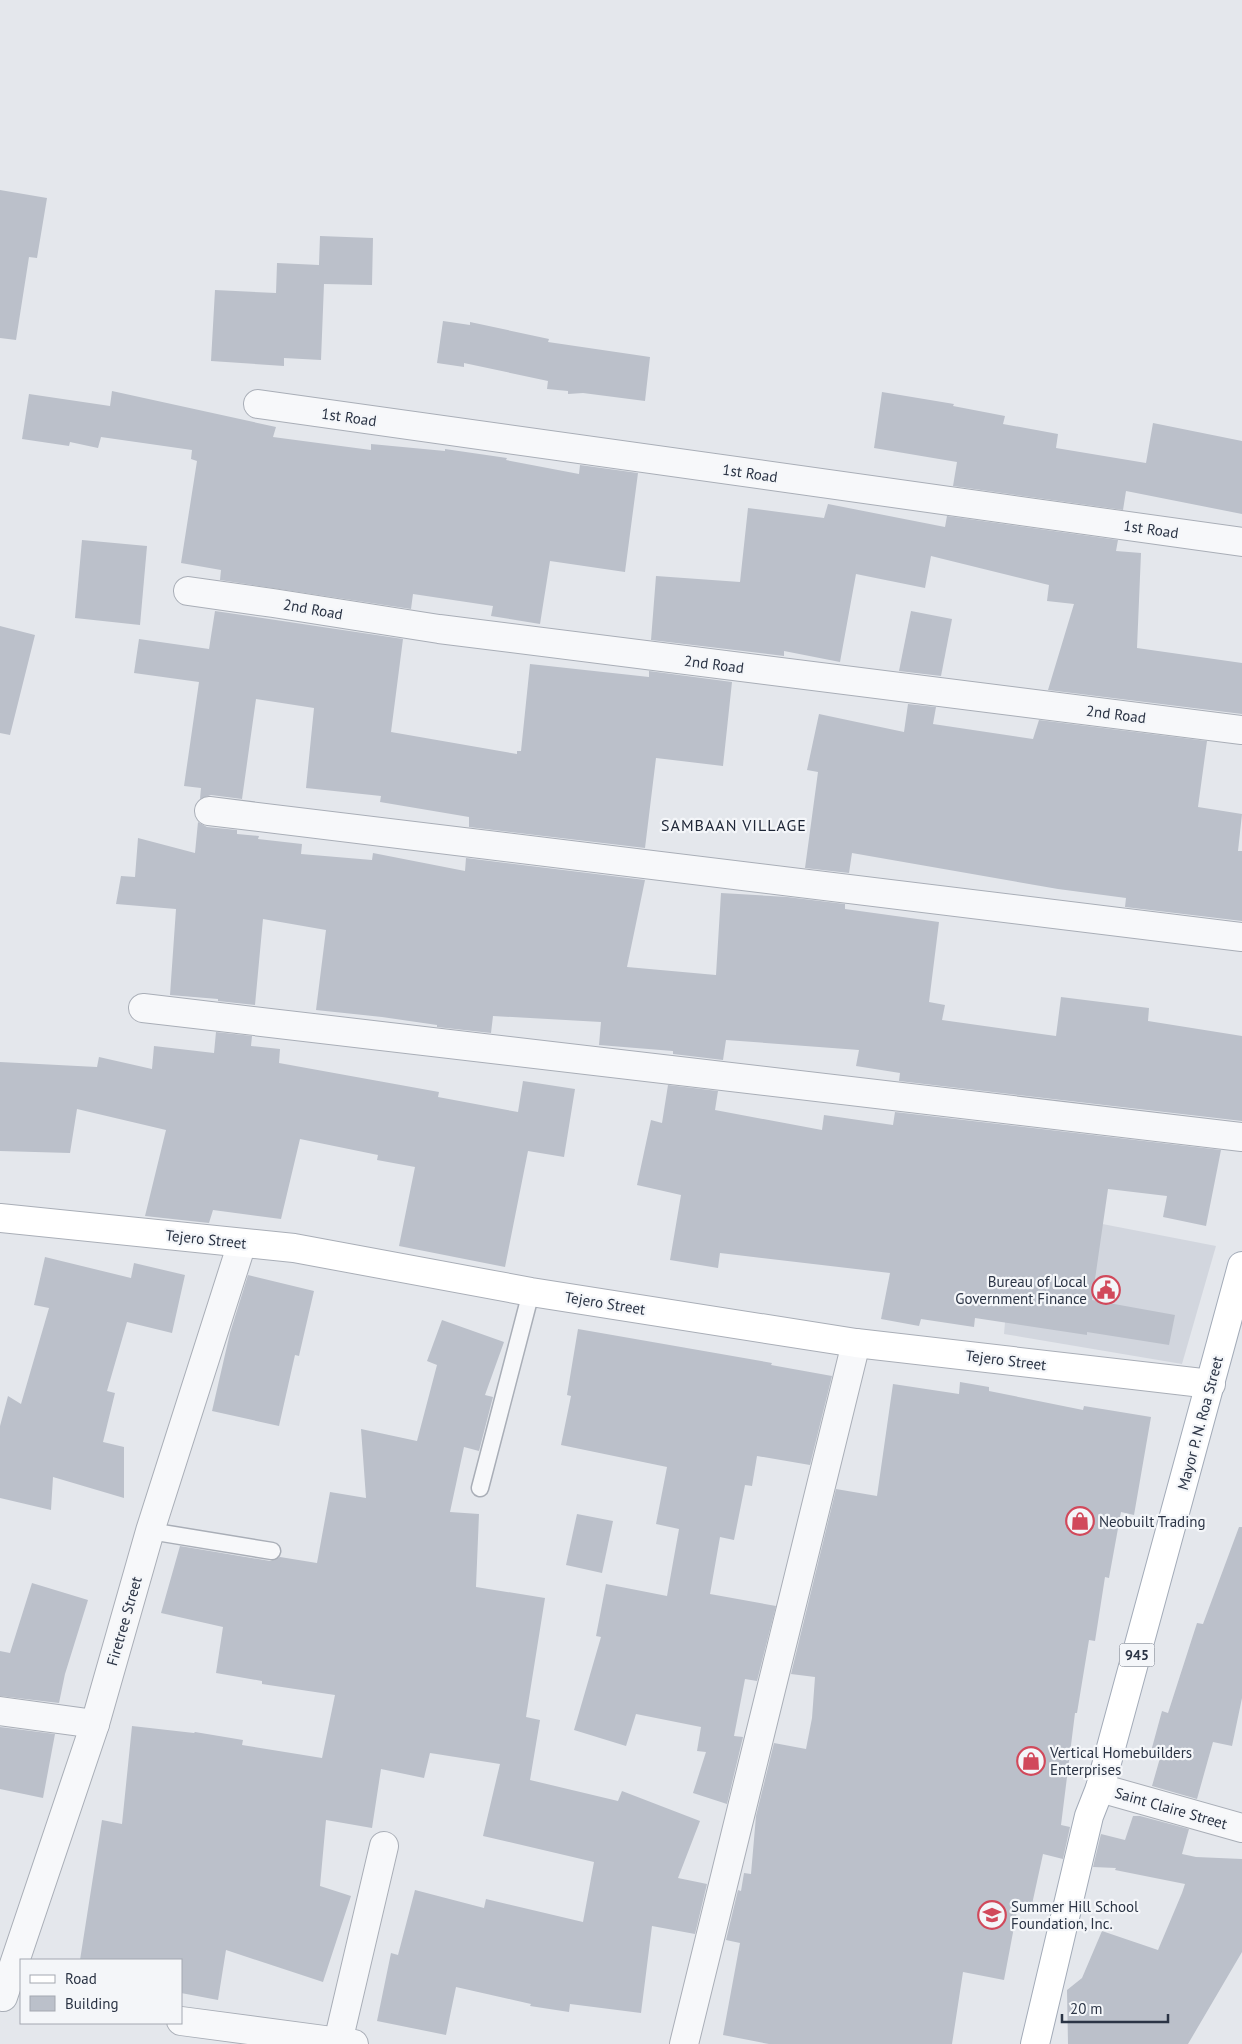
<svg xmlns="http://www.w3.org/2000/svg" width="1242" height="2044" viewBox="0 0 1242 2044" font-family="'PT Sans',sans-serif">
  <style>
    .built { fill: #d2d6de }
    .building { fill: #bbc0ca }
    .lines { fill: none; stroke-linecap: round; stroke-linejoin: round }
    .service-casing { stroke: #a9aeb7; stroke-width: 19 }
    .minor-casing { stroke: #a9aeb7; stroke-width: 30 }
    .secondary-casing { stroke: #a9aeb7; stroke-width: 30 }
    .primary-casing { stroke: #a3abb8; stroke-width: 30 }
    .service { stroke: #f7f8fa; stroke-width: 16 }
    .minor { stroke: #f7f8fa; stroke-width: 28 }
    .secondary { stroke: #fff; stroke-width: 28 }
    .primary { stroke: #fff; stroke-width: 28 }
    .labels { text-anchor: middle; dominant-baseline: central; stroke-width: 4.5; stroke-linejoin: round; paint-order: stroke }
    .shield { fill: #f4f6f9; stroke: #676e7b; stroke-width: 1 }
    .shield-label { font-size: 14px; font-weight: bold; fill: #2b3445 }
    .street-label { font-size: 15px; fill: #2b3445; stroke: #f4f6f9 }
    .poi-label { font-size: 15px; fill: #2b3445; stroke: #f4f6f9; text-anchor: start }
    .neighbourhood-label { font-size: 16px; letter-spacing: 1px; fill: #1d2536; stroke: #f4f6f9 }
  </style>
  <rect width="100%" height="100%" fill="#e4e7ec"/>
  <polygon class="built" points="1015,1207 1216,1246 1182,1364 1004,1334"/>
  <g class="building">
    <polygon points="0,190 47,198 37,258 29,257 16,340 0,338"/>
    <polygon points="320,236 373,238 372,285 324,284 321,360 284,358 284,366 211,361 215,290 276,293 277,263 319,265"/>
    <polygon points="443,321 470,325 470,322 549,339 548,342 650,357 645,401 583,393 568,394 568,391 547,389 548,381 464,363 464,367 437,363"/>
    <polygon points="112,391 276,427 273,437 371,450 371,444 445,451 445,449 507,458 506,460 579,474 580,465 638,473 625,572 550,561 540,624 491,616 493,606 413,594 411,609 220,580 221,570 181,563 197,461 191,459 192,450 101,437 98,448 70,442 69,446 22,439 29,394 110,406"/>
    <polygon points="882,392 954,404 953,406 1005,416 1003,424 1058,434 1056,448 1146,463 1153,423 1242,441 1242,514 1126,491 1123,510 953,486 957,462 874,448"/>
    <polygon points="828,504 945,527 947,516 1118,540 1116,551 1141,553 1137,648 1242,663 1242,714 1048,690 1074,604 1047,601 1049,585 931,556 925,588 856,574 840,662 784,651 784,656 651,640 656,576 740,582 748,508 824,518"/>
    <polygon points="82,540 147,546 140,625 75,618"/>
    <polygon points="215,611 403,639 391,732 517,754 517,751 521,751 530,664 649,677 649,671 732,682 723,766 656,758 645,848 469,827 469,817 380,802 381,796 306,788 314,708 256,699 242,799 211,795 200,799 201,788 184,786 199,682 134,673 139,639 209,649"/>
    <polygon points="911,611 952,619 941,676 899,671"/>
    <polygon points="0,626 35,635 10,735 0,733"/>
    <polygon points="908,704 936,707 933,724 1033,739 1039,720 1207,741 1198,807 1242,814 1238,851 1242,851 1242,921 1125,907 1126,898 1058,889 852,853 849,873 805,868 818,772 807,770 819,714 904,732"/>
    <polygon points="198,822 207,827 237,830 237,834 259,836 258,839 302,844 301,854 372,860 373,853 465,871 466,858 645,880 627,967 716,975 721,893 787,897 845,904 845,909 939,922 929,1002 945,1005 942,1020 1056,1036 1061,997 1149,1008 1148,1021 1242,1036 1242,1121 899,1081 900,1073 856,1066 859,1050 726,1040 723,1060 673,1054 673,1051 599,1045 601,1022 493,1016 491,1033 437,1027 437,1025 382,1017 316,1010 326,930 263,919 255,1005 218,1001 218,999 170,995 176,909 116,904 121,876 135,877 138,838 195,853"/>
    <polygon points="216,1032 252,1036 251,1046 280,1049 279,1063 439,1092 438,1097 518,1112 523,1081 575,1089 564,1157 528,1151 505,1267 399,1246 415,1167 377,1160 378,1155 300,1139 281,1219 213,1210 209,1223 145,1216 166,1130 77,1109 70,1153 0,1151 0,1062 97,1067 99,1057 152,1069 154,1046 214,1053"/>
    <polygon points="668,1085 718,1091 715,1110 822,1130 824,1115 893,1125 895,1112 1221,1150 1206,1226 1163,1217 1167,1196 1108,1189 1092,1300 1175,1315 1169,1345 1087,1332 1087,1335 975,1318 974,1327 921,1319 919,1326 881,1319 890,1273 720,1253 718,1268 670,1260 681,1195 637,1185 651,1120 662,1123"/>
    <polygon points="45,1257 131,1278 134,1263 185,1275 172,1333 127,1322 107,1391 115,1393 103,1442 124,1447 124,1498 53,1477 51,1510 0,1498 0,1426 8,1396 21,1404 49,1308 34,1305"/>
    <polygon points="248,1275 314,1291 299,1356 295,1355 279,1426 212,1411 230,1333"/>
    <polygon points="442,1320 504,1342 485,1395 493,1397 479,1451 464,1447 450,1512 479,1514 476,1587 545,1598 526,1717 540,1720 530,1780 618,1801 622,1791 700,1821 678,1878 707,1884 695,1934 652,1926 641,2013 570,2004 569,2012 530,2006 531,2004 456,1987 446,2035 377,2021 391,1953 398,1955 415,1890 484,1908 486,1899 583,1922 594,1862 483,1836 500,1764 430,1753 424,1778 381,1769 372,1828 326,1820 320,1886 351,1896 323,1982 226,1950 218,2000 181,1993 181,1960 80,1960 102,1820 122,1824 132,1726 194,1733 195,1732 243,1740 242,1745 322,1758 335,1695 262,1684 262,1681 216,1673 223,1627 161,1613 180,1546 270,1561 280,1557 317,1563 330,1492 366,1498 361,1429 417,1441 437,1365 427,1361"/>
    <polygon points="578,1329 772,1363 771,1365 832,1376 810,1465 757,1456 752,1486 745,1485 734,1540 720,1537 710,1594 776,1606 757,1681 745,1679 734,1736 743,1737 727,1804 693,1793 706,1752 697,1751 701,1727 636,1714 626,1746 574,1730 601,1637 596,1636 606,1584 667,1596 679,1529 656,1524 667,1467 561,1445 571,1396 567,1395"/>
    <polygon points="960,1382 989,1387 989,1391 1083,1410 1084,1406 1151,1417 1134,1515 1121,1512 1109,1578 1105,1577 1095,1641 1089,1640 1077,1713 1075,1713 1061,1825 1070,1827 1063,1859 1043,1854 1031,1909 1018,1906 1004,1980 963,1972 952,2044 769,2044 723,2035 740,1943 726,1940 738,1890 741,1891 744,1873 751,1874 756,1816 774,1743 806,1749 812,1718 815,1677 791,1674 836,1489 877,1496 893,1384 959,1394"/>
    <polygon points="577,1514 613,1521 602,1573 566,1565"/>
    <polygon points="1239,1527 1242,1527 1242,1698 1232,1746 1213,1742 1197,1799 1152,1786 1160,1758 1150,1755 1162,1711 1168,1713 1197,1623 1203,1624"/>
    <polygon points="32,1583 88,1600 65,1674 59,1703 0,1696 0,1651 10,1653"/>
    <polygon points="0,1727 55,1734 43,1798 0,1789"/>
    <polygon points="1133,1816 1140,1816 1189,1829 1182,1854 1196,1857 1242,1859 1242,1952 1188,2044 1068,2044 1067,1990 1082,1978 1102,1931 1158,1950 1182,1893 1185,1884 1115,1870 1116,1868 1093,1867 1101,1834 1125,1840"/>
  </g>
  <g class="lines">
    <defs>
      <g id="service">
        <polyline points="480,1488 531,1292"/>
        <polyline points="150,1531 272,1551"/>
      </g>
      <g id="minor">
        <polyline points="258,404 1242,542"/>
        <polyline points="188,591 273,603 439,629 1242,730"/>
        <polyline points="209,811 1242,937"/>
        <polyline points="143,1008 1242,1137"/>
        <polyline points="0,1711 95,1724"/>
        <polyline points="1100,1788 1242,1828"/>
        <polyline points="3,1997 95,1724 150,1531 242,1243"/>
        <polyline points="181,2021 354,2044"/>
        <polyline points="338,2042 384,1846"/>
        <polyline points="684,2044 856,1343"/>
      </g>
      <polyline id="secondary" points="0,1218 294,1248 531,1292 856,1343 1211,1384"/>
      <polyline id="primary" points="1035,2044 1089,1816 1100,1788 1242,1266"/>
    </defs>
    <use href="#service" class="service-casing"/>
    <use href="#minor" class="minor-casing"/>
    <use href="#secondary" class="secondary-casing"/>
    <use href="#primary" class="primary-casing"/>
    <use href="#service" class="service"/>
    <use href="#minor" class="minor"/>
    <use href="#secondary" class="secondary"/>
    <use href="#primary" class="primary"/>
  </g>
  <defs>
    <symbol id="civic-ring" viewBox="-11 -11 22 22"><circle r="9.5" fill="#f4f6f9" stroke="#d1495b" stroke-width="1.5"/><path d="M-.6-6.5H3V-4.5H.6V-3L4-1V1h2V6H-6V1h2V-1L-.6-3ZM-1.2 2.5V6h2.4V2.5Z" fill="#d1495b"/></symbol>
    <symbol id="shop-ring" viewBox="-11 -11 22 22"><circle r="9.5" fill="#f4f6f9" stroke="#d1495b" stroke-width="1.5"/><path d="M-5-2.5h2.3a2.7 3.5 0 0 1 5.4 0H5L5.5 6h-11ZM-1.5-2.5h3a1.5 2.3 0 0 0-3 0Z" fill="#d1495b"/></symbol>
    <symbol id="school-ring" viewBox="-11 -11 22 22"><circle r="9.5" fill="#f4f6f9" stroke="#d1495b" stroke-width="1.5"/><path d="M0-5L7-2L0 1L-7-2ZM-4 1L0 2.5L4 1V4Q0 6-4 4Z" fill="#d1495b"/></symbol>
  </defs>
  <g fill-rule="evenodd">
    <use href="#civic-ring" x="1090" y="1274" width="32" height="32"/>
    <use href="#shop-ring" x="1064" y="1505" width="32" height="32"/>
    <use href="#shop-ring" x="1015" y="1745" width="32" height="32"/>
    <use href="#school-ring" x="976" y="1899" width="32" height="32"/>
  </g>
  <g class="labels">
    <rect class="shield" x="1119.5" y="1643.5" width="35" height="23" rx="4"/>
    <g class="shield-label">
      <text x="1137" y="1655">945</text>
    </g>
    <g class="street-label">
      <text transform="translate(349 417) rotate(8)">1st Road</text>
      <text transform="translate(750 473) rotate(8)">1st Road</text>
      <text transform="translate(1151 529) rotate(8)">1st Road</text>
      <text transform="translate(313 609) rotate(10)">2nd Road</text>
      <text transform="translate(714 664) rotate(7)">2nd Road</text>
      <text transform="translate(1116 714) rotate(7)">2nd Road</text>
      <text transform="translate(206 1239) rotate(6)">Tejero Street</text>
      <text transform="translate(605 1303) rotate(9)">Tejero Street</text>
      <text transform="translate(1006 1360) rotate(7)">Tejero Street</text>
      <text transform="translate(1200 1423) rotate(-75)">Mayor P. N. Roa Street</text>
      <text transform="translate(124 1621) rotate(-74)">Firetree Street</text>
      <text transform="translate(1171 1808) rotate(16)">Saint Claire Street</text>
    </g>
    <g class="poi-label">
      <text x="1087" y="1281" text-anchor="end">Bureau of Local<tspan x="1087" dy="17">Government Finance</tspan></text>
      <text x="1099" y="1521">Neobuilt Trading</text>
      <text x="1050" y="1752">Vertical Homebuilders<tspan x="1050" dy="17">Enterprises</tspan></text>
      <text x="1011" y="1906">Summer Hill School<tspan x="1011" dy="17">Foundation, Inc.</tspan></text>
    </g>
    <g class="neighbourhood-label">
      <text x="734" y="825">SAMBAAN VILLAGE</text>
    </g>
  </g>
  <rect x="20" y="1959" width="162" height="65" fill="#f4f6f9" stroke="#a4a8b1"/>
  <rect x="30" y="1975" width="25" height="8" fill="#ffffff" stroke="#a4a8b1"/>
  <text x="65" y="1984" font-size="15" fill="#2b3445">Road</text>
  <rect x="30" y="1996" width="25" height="15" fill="#bbc0ca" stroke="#a4a8b1"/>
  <text x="65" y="2009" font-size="15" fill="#2b3445">Building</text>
  <path d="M1062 2014v8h106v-8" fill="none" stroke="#2b3445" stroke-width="2.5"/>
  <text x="1070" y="2014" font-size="15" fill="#2b3445" stroke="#f4f6f9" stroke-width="4" paint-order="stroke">20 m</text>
</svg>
